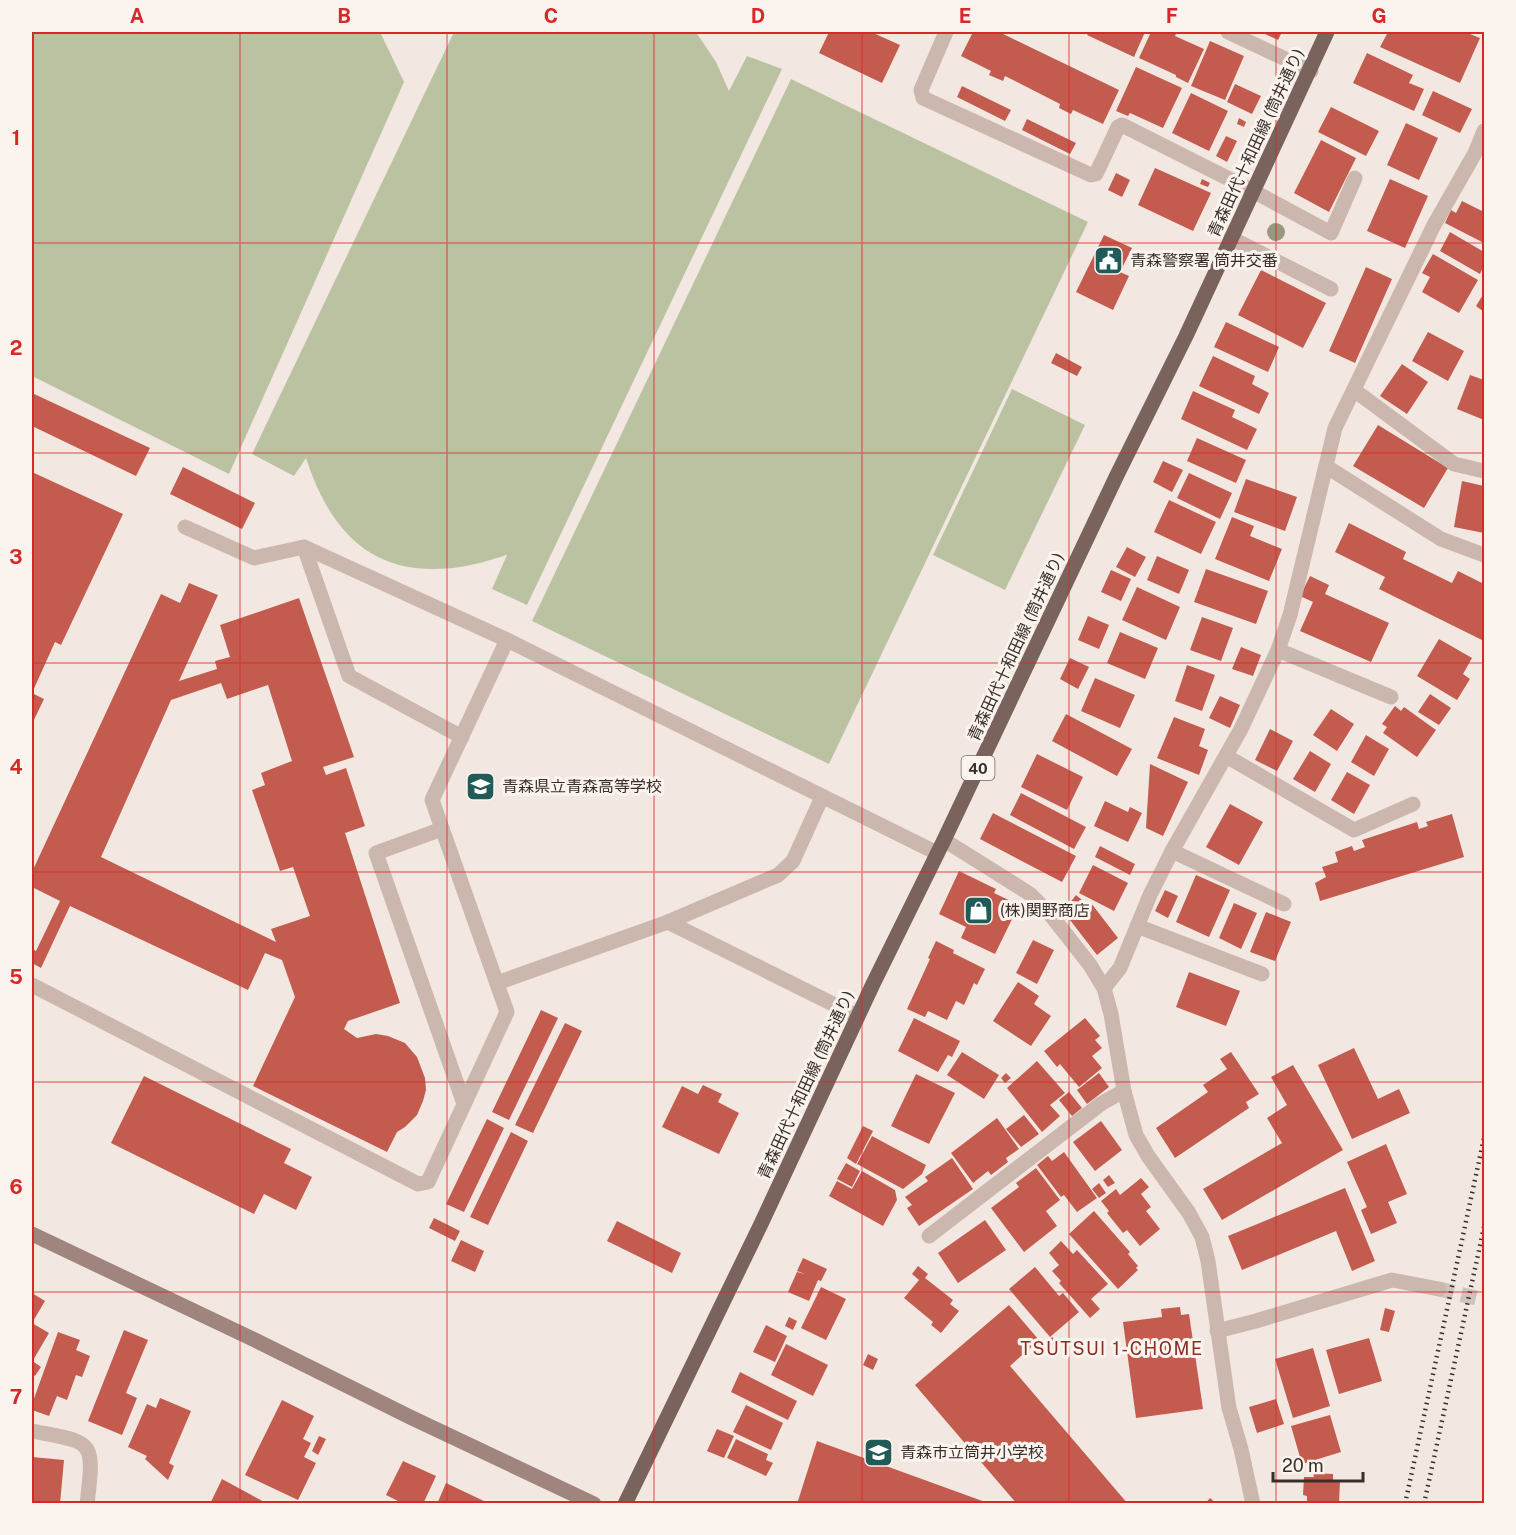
<svg xmlns="http://www.w3.org/2000/svg" width="1516" height="1535" viewBox="0 0 1516 1535" font-family="'Public Sans','Noto Sans JP',sans-serif">
  <style>
    .green { fill: #bbc2a1 }
    .building { fill: #c35c4f; fill-rule: evenodd }
    .lines { fill: none; stroke-linecap: round; stroke-linejoin: round }
    .street-tunnel { stroke: #cec3bd; stroke-width: 15; stroke-dasharray: 15 8; stroke-linecap: butt }
    .lane { stroke: #cbb7ad; stroke-width: 15 }
    .street { stroke: #cbb7ad; stroke-width: 15 }
    .secondary { stroke: #9f857e; stroke-width: 15 }
    .primary { stroke: #7b635d; stroke-width: 15 }
    .rail { stroke: #3a2e2b; stroke-width: 4.5; stroke-dasharray: 1.5 4.5; stroke-linecap: butt }
    .tree { fill: #98987f }
    .grid { fill: none; stroke: #d62828; stroke-width: 1.5; stroke-opacity: 0.55 }
    .labels { text-anchor: middle; dominant-baseline: central; stroke-width: 6; stroke-linejoin: round; paint-order: stroke }
    .shield { fill: #faf3ee; stroke: #746966; stroke-width: 1.5 }
    .shield-label { font-size: 15px; font-weight: bold; fill: #3a2e2b }
    .street-label { font-size: 16px; fill: #3a2e2b; stroke: #faf3ee }
    .poi-label { font-size: 16px; fill: #3a2e2b; stroke: #faf3ee; text-anchor: start }
    .neighbourhood-label { font-size: 18px; letter-spacing: 1.5px; fill: #873026; stroke: #faf3ee }
    .neatline { fill: none; stroke: #d62828; stroke-width: 2 }
    .grid-label { font-size: 20px; text-anchor: middle; font-weight: bold; fill: #d62828 }
  </style>
  <rect width="100%" height="100%" fill="#f3e8e1"/>
  <g class="green">
    <polygon points="32,32 380,32 404,82 229,474 32,376"/>
    <path d="M454 32H696L716 62 729 91 747 56 782 69 527 605 492 589 507 555C490 560 472 566 453 568 371 577 330 531 306 458L294 476 252 454Z"/>
    <polygon points="791,79 1088,222 829,764 532,621"/>
    <polygon points="1012,389 1085,425 1005,590 933,555"/>
  </g>
  <g class="building">
    <polygon points="829,32 871,32 900,45 882,83 819,53"/>
    <polygon points="973,32 999,32 1119,90 1103,124 1073,110 1071,114 1059,108 1060,104 1005,76 1003,81 989,75 991,71 961,56"/>
    <polygon points="1089,32 1145,32 1134,57 1087,35"/>
    <polygon points="1151,32 1177,32 1175,36 1204,49 1188,83 1176,77 1176,75 1139,58"/>
    <polygon points="1266,32 1282,32 1278,40 1265,34"/>
    <polygon points="1388,32 1465,32 1480,38 1460,83 1380,47"/>
    <polygon points="1210,41 1244,56 1225,100 1191,86"/>
    <polygon points="1367,53 1413,75 1409,83 1424,89 1414,111 1353,83"/>
    <polygon points="1136,67 1182,88 1163,128 1130,113 1128,116 1116,111"/>
    <polygon points="1235,84 1261,96 1252,114 1227,102"/>
    <polygon points="962,86 1011,110 1005,121 957,97"/>
    <polygon points="1433,91 1472,109 1460,133 1422,115"/>
    <polygon points="1191,93 1228,111 1209,151 1172,133"/>
    <polygon points="1331,107 1379,131 1366,156 1318,132"/>
    <polygon points="1239,118 1246,122 1244,127 1237,124"/>
    <polygon points="1027,119 1076,143 1070,154 1022,130"/>
    <polygon points="1406,123 1438,138 1419,180 1387,165"/>
    <polygon points="1226,136 1237,141 1227,162 1216,156"/>
    <polygon points="1321,140 1356,158 1329,212 1294,193"/>
    <polygon points="1155,168 1211,193 1193,231 1138,205"/>
    <polygon points="1116,173 1130,180 1122,197 1108,190"/>
    <polygon points="1202,179 1210,183 1208,187 1200,184"/>
    <polygon points="1390,179 1428,196 1405,248 1367,231"/>
    <polygon points="1462,201 1484,212 1484,243 1445,223 1451,210 1456,213"/>
    <polygon points="1450,232 1484,252 1484,265 1480,274 1440,251"/>
    <polygon points="1104,235 1132,248 1120,272 1129,276 1113,310 1076,292"/>
    <polygon points="1433,254 1478,280 1459,313 1422,292 1430,277 1422,273"/>
    <polygon points="1366,267 1392,279 1355,363 1329,351"/>
    <polygon points="1261,270 1326,303 1303,348 1238,315"/>
    <polygon points="1484,293 1484,312 1476,306"/>
    <polygon points="1226,322 1279,347 1268,372 1214,347"/>
    <polygon points="1428,332 1464,351 1448,381 1412,361"/>
    <polygon points="1056,353 1082,367 1077,376 1051,363"/>
    <polygon points="1213,356 1255,376 1252,384 1269,393 1259,414 1199,386"/>
    <polygon points="1402,364 1428,382 1407,414 1380,396"/>
    <polygon points="1470,375 1484,380 1484,420 1457,409"/>
    <polygon points="1193,391 1235,410 1232,417 1257,429 1247,450 1181,419"/>
    <polygon points="32,393 150,448 136,476 32,426"/>
    <polygon points="1378,425 1448,468 1424,508 1353,466"/>
    <polygon points="1197,438 1246,460 1236,483 1187,461"/>
    <polygon points="1163,461 1183,470 1172,492 1153,482"/>
    <polygon points="183,467 255,503 242,529 170,494"/>
    <polygon points="32,472 123,514 61,645 55,642 32,693 44,699 32,724"/>
    <polygon points="1189,473 1232,493 1220,519 1177,498"/>
    <polygon points="1246,479 1297,497 1285,531 1234,512"/>
    <polygon points="1462,481 1484,486 1484,533 1454,527"/>
    <polygon points="1169,500 1216,522 1201,554 1154,532"/>
    <polygon points="1232,517 1254,526 1250,536 1282,549 1269,581 1215,559"/>
    <polygon points="1349,523 1406,552 1403,559 1452,583 1458,571 1484,584 1484,641 1379,589 1385,577 1335,552"/>
    <polygon points="1127,547 1146,557 1135,577 1116,567"/>
    <polygon points="1157,556 1189,570 1179,594 1147,580"/>
    <polygon points="1206,569 1268,591 1256,624 1194,602"/>
    <polygon points="1111,570 1131,579 1121,601 1101,592"/>
    <polygon points="1310,576 1329,585 1325,594 1389,623 1371,662 1300,631 1313,602 1300,596"/>
    <path d="M189 583 218 595 179 681 217 669 215 661 230 657 220 625 299 598 354 757 323 767 326 775 346 768 365 826 345 833 400 1003 348 1021 344 1029 357 1038 376 1034 388 1036 405 1043 417 1057 425 1078 426 1090 423 1101 417 1115 405 1127 397 1132 387 1152 253 1086 295 997 282 960 265 953 248 990 70 906 41 968 32 963V949L36 951 60 901 32 887V872L161 594 180 603ZM221 683 227 699 268 685 292 761 261 773 265 785 252 790 280 871 293 867 310 916 271 929 276 942 101 857 171 700Z"/>
    <polygon points="1137,587 1180,607 1166,640 1122,620"/>
    <polygon points="1088,616 1109,625 1099,649 1078,640"/>
    <polygon points="1202,617 1233,628 1221,661 1190,650"/>
    <polygon points="1120,632 1158,648 1145,679 1107,663"/>
    <polygon points="1439,639 1472,658 1463,674 1470,679 1457,700 1417,676"/>
    <polygon points="1241,647 1261,655 1253,676 1232,669"/>
    <polygon points="1070,658 1089,667 1078,689 1060,679"/>
    <polygon points="1187,665 1215,675 1202,711 1175,701"/>
    <polygon points="1095,678 1135,695 1120,728 1081,711"/>
    <polygon points="1430,694 1451,708 1439,725 1418,712"/>
    <polygon points="1220,696 1240,705 1230,728 1209,718"/>
    <polygon points="1395,706 1401,711 1404,707 1436,730 1417,757 1383,733 1387,727 1382,724"/>
    <polygon points="1331,709 1354,724 1337,751 1313,735"/>
    <polygon points="1066,714 1132,749 1117,776 1052,741"/>
    <polygon points="1174,717 1205,729 1199,746 1208,750 1199,775 1157,758"/>
    <polygon points="1270,729 1293,741 1277,771 1255,760"/>
    <polygon points="1366,735 1389,749 1374,776 1351,762"/>
    <polygon points="1310,751 1331,764 1315,792 1293,779"/>
    <polygon points="1037,754 1083,777 1067,810 1021,787"/>
    <polygon points="1150,764 1188,782 1163,836 1146,828"/>
    <polygon points="1347,772 1370,785 1354,814 1331,800"/>
    <polygon points="1021,793 1086,827 1074,849 1010,815"/>
    <polygon points="1105,801 1128,812 1130,807 1142,813 1128,842 1094,826"/>
    <polygon points="1230,804 1263,822 1239,865 1206,847"/>
    <polygon points="993,813 1076,856 1062,882 980,839"/>
    <polygon points="1452,814 1464,857 1320,901 1315,883 1326,877 1322,867 1338,862 1335,852 1352,846 1354,851 1365,847 1362,840 1417,822 1419,829 1428,826 1426,822"/>
    <polygon points="1100,846 1135,864 1130,875 1095,857"/>
    <polygon points="1093,865 1128,883 1114,911 1079,893"/>
    <polygon points="959,871 996,889 994,893 1019,905 995,954 961,938 966,927 939,914"/>
    <polygon points="1196,875 1230,890 1209,937 1176,922"/>
    <polygon points="1165,890 1178,896 1168,918 1155,911"/>
    <polygon points="1076,895 1088,905 1091,903 1118,938 1097,955 1070,920 1075,916 1066,908"/>
    <polygon points="1234,903 1257,913 1241,949 1219,938"/>
    <polygon points="1266,912 1291,922 1275,961 1250,952"/>
    <polygon points="1033,940 1054,950 1037,984 1016,973"/>
    <polygon points="936,941 954,950 953,953 985,969 977,985 974,983 964,1005 956,1001 947,1020 928,1011 925,1017 907,1009 930,959 928,958"/>
    <polygon points="1189,972 1240,991 1226,1026 1176,1007"/>
    <polygon points="1018,982 1039,996 1034,1004 1051,1016 1031,1046 993,1021"/>
    <polygon points="541,1010 558,1018 509,1120 492,1112"/>
    <polygon points="914,1018 960,1041 952,1057 948,1055 938,1072 898,1051"/>
    <polygon points="1085,1018 1100,1036 1095,1040 1102,1048 1092,1056 1102,1068 1079,1087 1060,1064 1057,1067 1044,1051"/>
    <polygon points="565,1023 582,1031 533,1133 515,1125"/>
    <polygon points="1354,1048 1378,1099 1399,1089 1410,1113 1352,1139 1318,1065"/>
    <polygon points="962,1052 999,1075 984,1099 947,1075"/>
    <polygon points="1231,1052 1259,1094 1246,1102 1249,1108 1175,1158 1156,1128 1208,1092 1203,1085 1227,1069 1220,1059"/>
    <polygon points="1037,1061 1065,1093 1050,1105 1060,1116 1042,1132 1007,1088"/>
    <polygon points="1293,1065 1343,1150 1222,1220 1203,1189 1282,1143 1267,1118 1287,1105 1271,1077"/>
    <polygon points="1006,1073 1011,1078 1005,1083 1001,1078"/>
    <polygon points="1099,1073 1109,1087 1087,1104 1077,1090"/>
    <polygon points="916,1074 955,1093 929,1144 891,1126"/>
    <polygon points="144,1076 291,1149 284,1163 312,1177 296,1210 264,1194 254,1214 111,1143"/>
    <polygon points="703,1085 722,1094 718,1102 739,1113 719,1154 662,1127 682,1086 698,1094"/>
    <polygon points="1069,1092 1082,1108 1072,1116 1059,1100"/>
    <polygon points="1024,1115 1039,1134 1021,1147 1006,1129"/>
    <polygon points="997,1118 1019,1149 1006,1158 1008,1162 991,1175 988,1171 973,1183 951,1153"/>
    <polygon points="487,1119 504,1128 464,1212 446,1204"/>
    <polygon points="1101,1121 1122,1150 1095,1171 1073,1142"/>
    <polygon points="863,1126 873,1131 856,1164 847,1158"/>
    <polygon points="511,1132 528,1141 488,1225 470,1217"/>
    <polygon points="872,1136 926,1165 922,1174 903,1189 857,1164"/>
    <polygon points="1386,1144 1407,1194 1388,1202 1397,1223 1371,1234 1361,1210 1367,1207 1347,1162"/>
    <polygon points="1064,1152 1097,1198 1077,1212 1064,1195 1061,1197 1037,1165 1048,1156 1052,1161"/>
    <polygon points="952,1158 973,1189 919,1226 907,1208 912,1205 905,1197 928,1181 925,1177"/>
    <polygon points="846,1163 860,1171 852,1187 837,1179"/>
    <polygon points="1036,1168 1060,1200 1046,1211 1057,1226 1024,1252 991,1208 1019,1187 1016,1183"/>
    <polygon points="862,1171 895,1190 897,1200 883,1226 829,1196 837,1181 852,1189"/>
    <polygon points="1109,1175 1115,1183 1108,1187 1103,1180"/>
    <polygon points="1141,1178 1149,1187 1141,1194 1151,1207 1146,1211 1160,1229 1140,1246 1127,1230 1123,1233 1107,1213 1109,1211 1101,1201 1116,1189 1120,1195"/>
    <polygon points="1099,1183 1106,1193 1099,1198 1092,1189"/>
    <polygon points="1345,1188 1375,1261 1352,1271 1336,1231 1242,1270 1228,1236"/>
    <polygon points="1094,1211 1130,1252 1128,1254 1138,1266 1136,1268 1138,1270 1118,1289 1069,1234"/>
    <polygon points="434,1218 460,1231 455,1241 429,1228"/>
    <polygon points="985,1220 1006,1250 958,1283 938,1253"/>
    <polygon points="617,1221 681,1253 672,1273 607,1241"/>
    <polygon points="461,1240 484,1251 475,1272 451,1261"/>
    <polygon points="1061,1241 1073,1254 1077,1250 1108,1284 1091,1299 1100,1309 1090,1318 1059,1283 1061,1281 1052,1271 1059,1265 1049,1253"/>
    <polygon points="803,1258 827,1269 821,1281 818,1280 809,1301 788,1292 797,1272 805,1274 797,1271"/>
    <polygon points="918,1266 928,1274 925,1278 953,1300 950,1304 959,1311 941,1333 931,1325 933,1322 904,1298 919,1280 912,1274"/>
    <polygon points="1035,1267 1059,1296 1063,1293 1079,1312 1050,1337 1009,1289"/>
    <polygon points="821,1287 846,1299 826,1340 801,1328"/>
    <polygon points="32,1293 45,1301 32,1323 49,1333 32,1362"/>
    <polygon points="1009,1305 1039,1340 1010,1366 1128,1504 1017,1504 915,1385"/>
    <polygon points="1180,1307 1181,1315 1189,1314 1203,1409 1136,1418 1123,1322 1162,1317 1161,1309"/>
    <polygon points="1385,1308 1395,1311 1389,1332 1380,1330"/>
    <polygon points="789,1317 797,1321 793,1330 785,1326"/>
    <polygon points="766,1325 787,1336 775,1362 753,1352"/>
    <polygon points="124,1330 148,1340 126,1393 137,1398 122,1435 88,1421"/>
    <polygon points="58,1332 80,1340 76,1350 90,1356 82,1377 76,1375 67,1400 57,1396 49,1416 32,1410 32,1404"/>
    <polygon points="1052,1337 1058,1343 1052,1349 1047,1342"/>
    <polygon points="1369,1338 1382,1381 1339,1394 1326,1350"/>
    <polygon points="786,1344 828,1365 813,1396 771,1375"/>
    <polygon points="1313,1348 1330,1406 1293,1418 1275,1359"/>
    <polygon points="868,1354 878,1359 873,1370 863,1365"/>
    <polygon points="34,1362 41,1367 35,1376 32,1374"/>
    <polygon points="740,1372 797,1401 788,1420 731,1392"/>
    <polygon points="160,1398 191,1411 169,1463 174,1466 168,1480 145,1459 147,1456 128,1447 147,1404 156,1408"/>
    <polygon points="1276,1399 1284,1424 1257,1433 1249,1407"/>
    <polygon points="282,1400 314,1416 303,1439 311,1443 304,1457 316,1463 298,1500 245,1475"/>
    <polygon points="746,1405 783,1423 771,1450 733,1432"/>
    <polygon points="1330,1415 1341,1452 1302,1464 1291,1426"/>
    <polygon points="717,1429 734,1436 724,1458 707,1451"/>
    <polygon points="319,1436 326,1439 318,1455 312,1451"/>
    <polygon points="736,1439 768,1454 766,1460 773,1463 766,1476 727,1458"/>
    <polygon points="817,1441 988,1503 988,1504 797,1504"/>
    <polygon points="32,1457 64,1460 60,1504 32,1504"/>
    <polygon points="403,1461 436,1476 423,1504 404,1504 386,1495"/>
    <polygon points="1313,1473 1333,1474 1333,1480 1340,1480 1339,1504 1307,1504 1307,1496 1303,1495 1304,1477 1314,1477"/>
    <polygon points="222,1479 268,1504 210,1504"/>
    <polygon points="446,1483 486,1502 485,1504 437,1504"/>
    <polygon points="1210,1498 1217,1504 1205,1504"/>
  </g>
  <g class="lines">
    <polyline class="street-tunnel" points="1439,1289 1484,1300"/>
    <g class="lane">
      <polyline points="1253,191 1331,233 1355,178"/>
      <polyline points="1231,238 1331,289"/>
      <polyline points="1354,390 1454,464 1484,471"/>
      <polyline points="1327,467 1441,539 1484,555"/>
      <polyline points="185,527 254,558 304,547 507,640 937,853"/>
      <polyline points="304,547 349,676 462,737"/>
      <polyline points="1278,650 1391,697"/>
      <polyline points="1226,756 1354,830 1413,804"/>
      <polyline points="442,829 376,853 464,1104"/>
      <polyline points="1172,851 1284,904"/>
      <polyline points="668,922 857,1016"/>
      <polyline points="1137,926 1262,974"/>
      <polyline points="497,983 668,922 778,875 793,861 822,797"/>
      <polyline points="32,985 418,1184 428,1182 507,1012 432,800 507,640"/>
    </g>
    <g class="street">
      <polyline points="946,32 921,90 923,98 1091,175 1096,174 1118,127 1122,125 1253,191"/>
      <polyline points="1228,32 1311,71"/>
      <polyline points="944,840 1030,894 1050,914 1090,965 1104,988 1111,1014 1124,1091 1136,1135 1148,1156 1189,1213 1202,1237 1208,1261 1229,1408 1241,1449 1253,1504"/>
      <polyline points="1104,988 1120,968 1150,895 1172,851 1241,729 1278,650 1290,615 1335,428 1434,225 1475,153 1484,131"/>
      <polyline points="929,1236 1102,1103 1124,1091"/>
      <polyline points="1217,1331 1256,1321 1392,1280 1439,1289"/>
      <path d="M32 1431C93 1443 95 1438 87 1504"/>
    </g>
    <polyline class="secondary" points="32,1234 257,1341 410,1417 594,1504"/>
    <polyline class="primary" points="625,1504 761,1224 873,984 944,840 1117,475 1186,336 1327,32"/>
    <g class="rail">
      <polyline points="1405,1504 1484,1138"/>
      <polyline points="1424,1504 1484,1227"/>
    </g>
  </g>
  <circle class="tree" cx="1276" cy="232" r="9"/>
  <path class="grid" d="M240 32V1504M447 32V1504M654 32V1504M862 32V1504M1069 32V1504M1276 32V1504M32 243H1484M32 453H1484M32 663H1484M32 872H1484M32 1082H1484M32 1292H1484"/>
  <defs>
    <symbol id="civic-square" viewBox="-11 -11 22 22"><rect x="-9" y="-9" width="18" height="18" rx="4" fill="#215b57" stroke="#faf3ee"/><path d="M-.6-6.5H3V-4.5H.6V-3L4-1V1h2V6H-6V1h2V-1L-.6-3ZM-1.2 2.5V6h2.4V2.5Z" fill="#fff"/></symbol>
    <symbol id="school-square" viewBox="-11 -11 22 22"><rect x="-9" y="-9" width="18" height="18" rx="4" fill="#215b57" stroke="#faf3ee"/><path d="M0-5L7-2L0 1L-7-2ZM-4 1L0 2.5L4 1V4Q0 6-4 4Z" fill="#fff"/></symbol>
    <symbol id="shop-square" viewBox="-11 -11 22 22"><rect x="-9" y="-9" width="18" height="18" rx="4" fill="#215b57" stroke="#faf3ee"/><path d="M-5-2.5h2.3a2.7 3.5 0 0 1 5.4 0H5L5.5 6h-11ZM-1.5-2.5h3a1.5 2.3 0 0 0-3 0Z" fill="#fff"/></symbol>
  </defs>
  <g fill-rule="evenodd">
    <use href="#civic-square" x="1092" y="244" width="33" height="33"/>
    <use href="#school-square" x="464" y="770" width="33" height="33"/>
    <use href="#shop-square" x="962" y="894" width="33" height="33"/>
    <use href="#school-square" x="862" y="1436" width="33" height="33"/>
  </g>
  <g class="labels">
    <rect class="shield" x="961.5" y="756" width="33" height="24" rx="4.5"/>
    <g class="shield-label">
      <text x="978" y="768">40</text>
    </g>
    <g class="street-label">
      <text transform="translate(1256 143) rotate(-65)">青森田代十和田線 (筒井通り)</text>
      <text transform="translate(1016 647) rotate(-65)">青森田代十和田線 (筒井通り)</text>
      <text transform="translate(806 1085) rotate(-65)">青森田代十和田線 (筒井通り)</text>
    </g>
    <g class="poi-label">
      <text x="1130" y="260">青森警察署 筒井交番</text>
      <text x="502" y="786">青森県立青森高等学校</text>
      <text x="1000" y="910">(株)関野商店</text>
      <text x="900" y="1452">青森市立筒井小学校</text>
    </g>
    <g class="neighbourhood-label">
      <text x="1112" y="1348">TSUTSUI 1-CHOME</text>
    </g>
  </g>
  <rect width="1516" height="1535" fill="none" stroke="#faf3ee" stroke-width="66"/>
  <path d="M1273 1472v9h90v-9" fill="none" stroke="#3a2e2b" stroke-width="3"/>
  <text x="1282" y="1472" font-size="18" fill="#3a2e2b" stroke="#faf3ee" stroke-width="4.5" paint-order="stroke">20 m</text>
  <rect x="33" y="33" width="1450" height="1469" class="neatline"/>
  <g class="grid-label">
    <text x="137" y="23">A</text>
    <text x="344" y="23">B</text>
    <text x="551" y="23">C</text>
    <text x="758" y="23">D</text>
    <text x="965" y="23">E</text>
    <text x="1172" y="23">F</text>
    <text x="1379" y="23">G</text>
    <text x="16" y="145">1</text>
    <text x="16" y="355">2</text>
    <text x="16" y="564">3</text>
    <text x="16" y="774">4</text>
    <text x="16" y="984">5</text>
    <text x="16" y="1194">6</text>
    <text x="16" y="1404">7</text>
  </g>
</svg>
